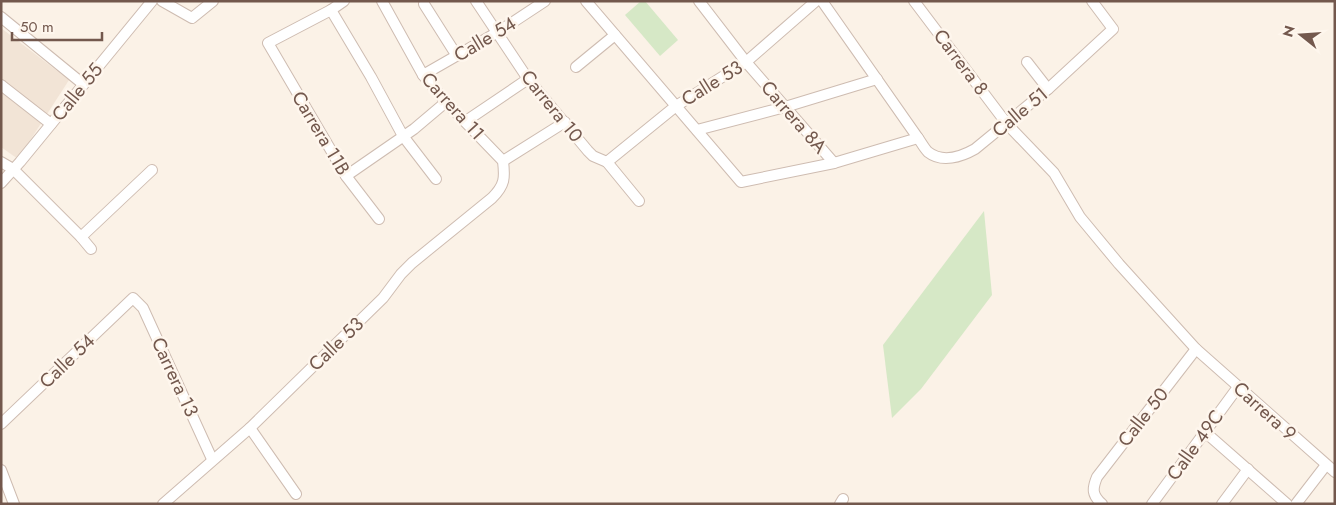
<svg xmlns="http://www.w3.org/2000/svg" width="1336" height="505" viewBox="0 0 1336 505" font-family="Jost,sans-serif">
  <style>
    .residential { fill: #f2e4d6 }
    .green { fill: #d6e8c6 }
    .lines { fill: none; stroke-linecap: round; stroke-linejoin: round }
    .street-casing { stroke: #cebcb1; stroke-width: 12 }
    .street { stroke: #fff; stroke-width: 10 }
    .labels { text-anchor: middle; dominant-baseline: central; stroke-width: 5; stroke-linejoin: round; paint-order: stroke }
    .street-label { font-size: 19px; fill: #73584d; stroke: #fef6ed }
  </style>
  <rect width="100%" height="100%" fill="#fbf2e7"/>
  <polygon class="residential" points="1,28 69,80 18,159 1,147"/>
  <g class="green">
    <polygon points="641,1 645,1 678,40 660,56 625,15"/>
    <polygon points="984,211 992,295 921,389 892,418 883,345"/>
  </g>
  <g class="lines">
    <defs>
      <g id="street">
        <polyline points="162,1 192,18 213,1"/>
        <polyline points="344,1 331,10 268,43 346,176 379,219"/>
        <polyline points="476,1 528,79 588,151 593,156 607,162 639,201"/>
        <polyline points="586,1 741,182 834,163 918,138"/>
        <polyline points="699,1 746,62 834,163"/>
        <path d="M822 1 918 138C921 142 924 148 928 152 942 163 961 157 975 149L1048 89 1113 29 1092 1"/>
        <polyline points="914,1 1007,124 1054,173 1080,217 1119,264 1196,349 1335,472"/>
        <polyline points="424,4 457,56"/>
        <polyline points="331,10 371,77 403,136 436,179"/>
        <polyline points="1,17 83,84"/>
        <polyline points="1027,62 1048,89"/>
        <polyline points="576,67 615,35"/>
        <polyline points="423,75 498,32 545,1"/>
        <polyline points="1,85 51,124"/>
        <polyline points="466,121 528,79"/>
        <polyline points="697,130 785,107 877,79"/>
        <polyline points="503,161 565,122"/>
        <polyline points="1,162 13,169 81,237 91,249"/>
        <polyline points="607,162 676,106 746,62 816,1"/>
        <polyline points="346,176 414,129 446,102"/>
        <polyline points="1,183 20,162 152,1"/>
        <polyline points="81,237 152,170"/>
        <polyline points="1,424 133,298 143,308 212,459"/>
        <polyline points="250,428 296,494"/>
        <polyline points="1205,432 1287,504"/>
        <polyline points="1,470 14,504"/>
        <path d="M163 504 250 428 383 298 401 274 412 263 492 198C505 185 505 178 503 161L446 102 423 75 382 1"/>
        <polyline points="840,504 843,499"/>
        <path d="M1102 504C1092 495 1092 489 1097 477L1196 349"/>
        <polyline points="1152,504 1238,387"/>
        <polyline points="1222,504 1248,469"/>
        <polyline points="1296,504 1326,465"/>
      </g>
    </defs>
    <use href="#street" class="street-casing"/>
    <use href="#street" class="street"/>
  </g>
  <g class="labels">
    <g class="street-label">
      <text transform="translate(485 39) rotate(-31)">Calle 54</text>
      <text transform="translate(961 62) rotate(53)">Carrera 8</text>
      <text transform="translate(712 83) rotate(-32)">Calle 53</text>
      <text transform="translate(77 92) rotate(-51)">Calle 55</text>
      <text transform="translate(453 106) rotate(48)">Carrera 11</text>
      <text transform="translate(552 106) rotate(51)">Carrera 10</text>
      <text transform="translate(1020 112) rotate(-40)">Calle 51</text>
      <text transform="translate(794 117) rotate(49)">Carrera 8A</text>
      <text transform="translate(321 133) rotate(59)">Carrera 11B</text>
      <text transform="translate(336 344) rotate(-44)">Calle 53</text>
      <text transform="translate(67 361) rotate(-44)">Calle 54</text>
      <text transform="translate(175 377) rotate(65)">Carrera 13</text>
      <text transform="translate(1265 411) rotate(42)">Carrera 9</text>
      <text transform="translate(1143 417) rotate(-52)">Calle 50</text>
      <text transform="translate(1195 445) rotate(-54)">Calle 49C</text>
    </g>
  </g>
  <rect width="1336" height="505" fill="none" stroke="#73584d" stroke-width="5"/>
  <g transform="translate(1301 35) rotate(287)" stroke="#fef6ed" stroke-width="4" paint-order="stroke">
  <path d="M0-4L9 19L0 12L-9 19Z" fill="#73584d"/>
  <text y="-8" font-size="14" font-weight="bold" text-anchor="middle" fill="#73584d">N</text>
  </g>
  <path d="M12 32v8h90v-8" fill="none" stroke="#73584d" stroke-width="2.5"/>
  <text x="20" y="32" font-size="15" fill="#73584d" stroke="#fef6ed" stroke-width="4" paint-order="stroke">50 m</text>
</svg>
